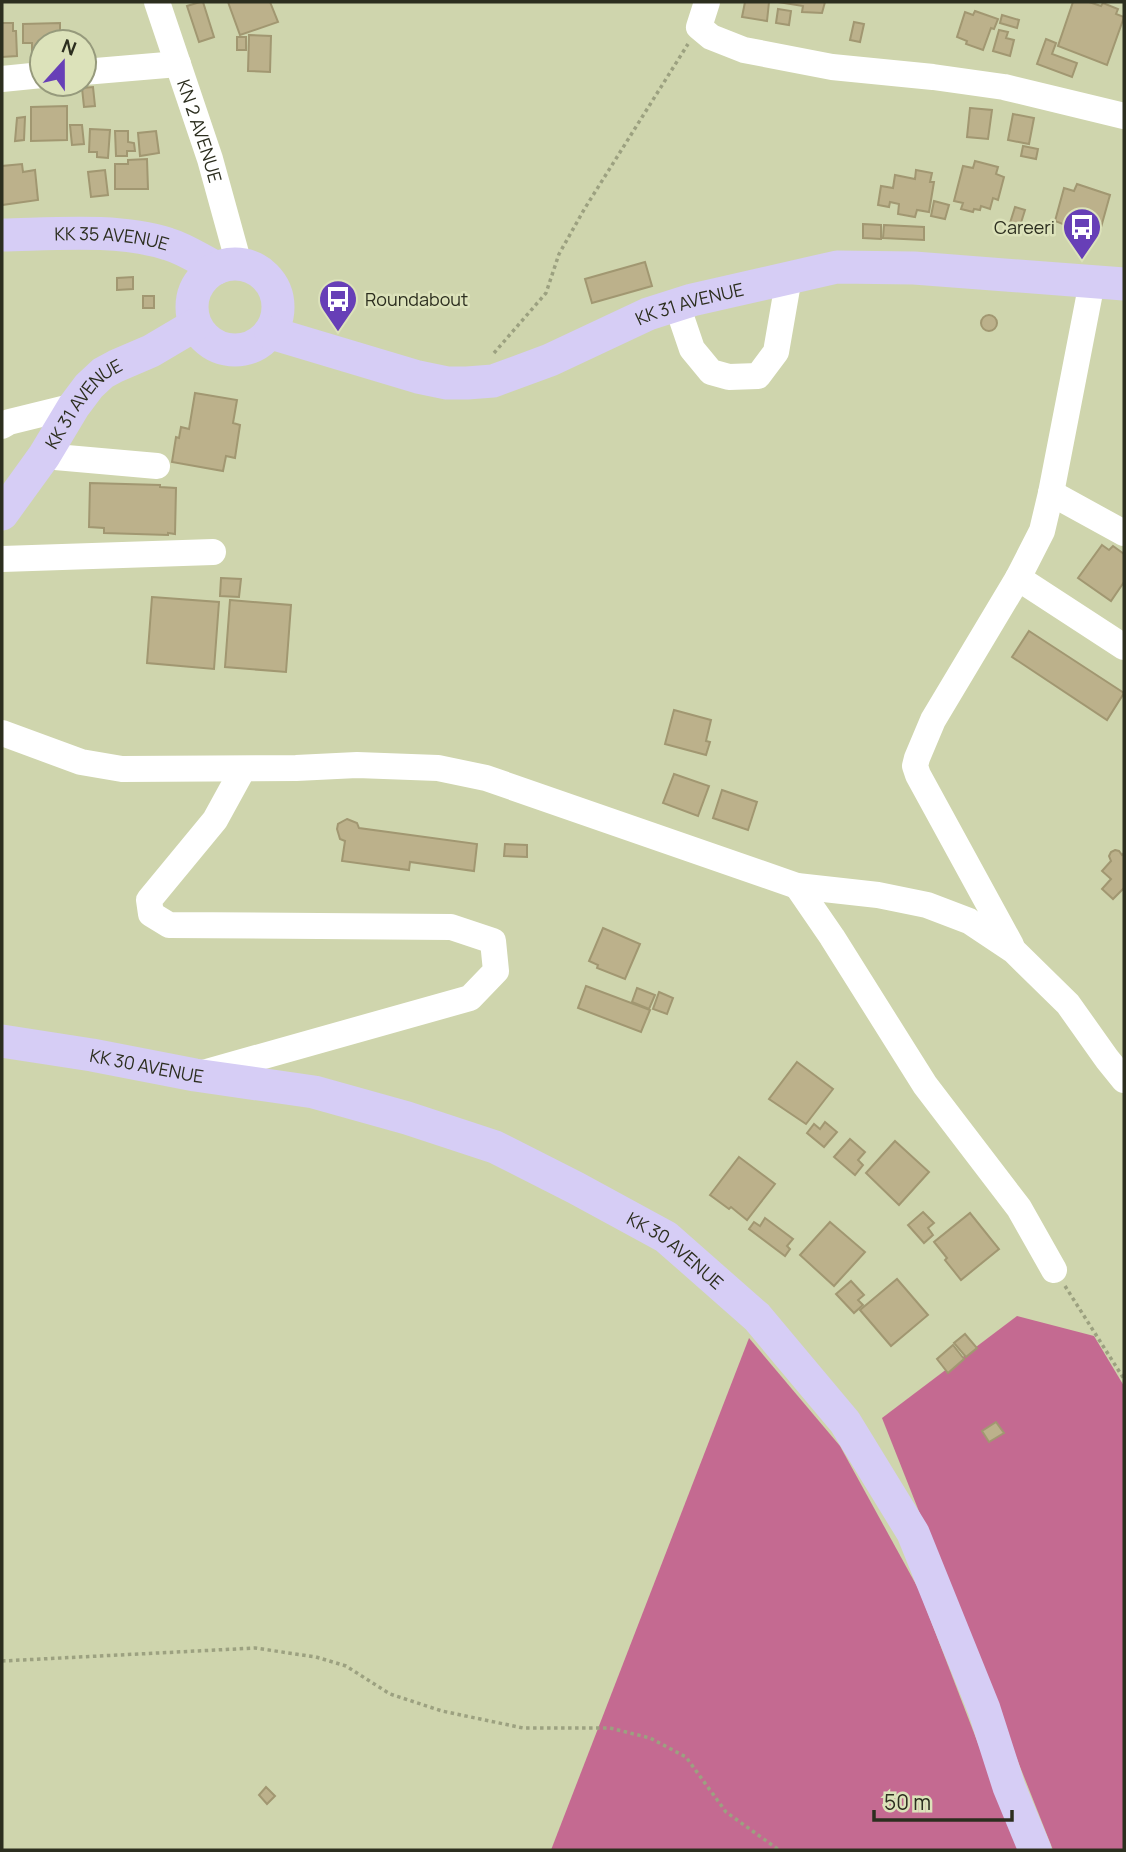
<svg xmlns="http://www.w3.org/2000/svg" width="1126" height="1852" viewBox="0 0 1126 1852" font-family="Manrope,sans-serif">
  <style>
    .forest { fill: #c46a91 }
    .building { fill: #bcb18b; stroke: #a19771; stroke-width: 2 }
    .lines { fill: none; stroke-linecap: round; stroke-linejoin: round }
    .path { stroke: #9ca180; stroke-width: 3.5; stroke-dasharray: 3.5 3.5; stroke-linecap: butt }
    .minor { stroke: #fff; stroke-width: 26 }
    .major { stroke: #d6cdf5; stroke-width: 33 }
    .labels { text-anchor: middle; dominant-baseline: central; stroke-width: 5; stroke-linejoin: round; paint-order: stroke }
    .street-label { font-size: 18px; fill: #2c2e1f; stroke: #dce2ba }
    .poi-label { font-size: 18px; fill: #2c2e1f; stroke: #dce2ba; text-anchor: end }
  </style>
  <rect width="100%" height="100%" fill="#cfd5ad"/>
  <g class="forest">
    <polygon points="1017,1316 1094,1336 1124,1386 1124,1850 1053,1850 882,1418"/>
    <polygon points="749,1338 840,1446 919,1590 1019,1850 551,1850"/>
  </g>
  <g class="building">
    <polygon points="200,2 203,2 214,37 199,42 187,6"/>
    <polygon points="228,2 270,2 278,22 240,35"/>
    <polygon points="745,2 769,2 767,21 742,17"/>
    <polygon points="778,2 825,2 822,13 802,12 803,6"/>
    <polygon points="1073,2 1089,2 1101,6 1103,3 1118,9 1116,14 1124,17 1107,65 1058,46"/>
    <polygon points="778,9 791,11 789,25 776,23"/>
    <polygon points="975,11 998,19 994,29 991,28 983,50 966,44 967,41 957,37 965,12 973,15"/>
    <polygon points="1002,15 1019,20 1017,28 1000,23"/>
    <polygon points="854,22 864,24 860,42 850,40"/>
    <polygon points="2,23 13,23 13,31 16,31 17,56 2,57"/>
    <polygon points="60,23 60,33 69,33 69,42 42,42 42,52 32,53 32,43 23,43 23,24"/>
    <polygon points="999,30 1008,32 1006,38 1014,40 1010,56 993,51"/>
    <polygon points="249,35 271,36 270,72 248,71"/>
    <rect x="237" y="37" width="9" height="13"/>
    <polygon points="1046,39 1056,43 1052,54 1077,63 1072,77 1037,64"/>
    <polygon points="93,87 95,106 84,107 82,88"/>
    <polygon points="67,106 67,140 31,141 31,107"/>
    <polygon points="970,108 992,110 988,139 967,137"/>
    <polygon points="1013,114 1034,118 1029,144 1008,140"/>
    <polygon points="25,117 24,140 15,141 17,118"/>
    <polygon points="70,125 82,125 84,144 72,145"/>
    <polygon points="90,129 110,130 108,158 97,157 97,152 89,152"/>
    <polygon points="115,131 128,131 128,142 134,143 135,151 127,151 127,156 116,156"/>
    <polygon points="156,131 159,153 140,156 138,133"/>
    <polygon points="1023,146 1038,149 1036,159 1021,156"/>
    <polygon points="147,159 148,189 115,189 115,164 128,164 128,160"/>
    <polygon points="975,161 998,167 996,174 1004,177 998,200 993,198 990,209 981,206 980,210 974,209 973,212 961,209 963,203 954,201 963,166 973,168"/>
    <polygon points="22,164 23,172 35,170 38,200 2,205 2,166"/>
    <polygon points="105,170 108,195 91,197 88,172"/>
    <polygon points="916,170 932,173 930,182 934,182 929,212 917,210 915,217 898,214 899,204 890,202 889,207 878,205 881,186 893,188 895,175 915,179"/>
    <polygon points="1077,184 1110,195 1100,231 1080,225 1078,230 1055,221 1064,188 1074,191"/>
    <polygon points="934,201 949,205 945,219 931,216"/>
    <polygon points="1015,207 1025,210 1020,226 1010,223"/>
    <polygon points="863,224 881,225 881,239 863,238"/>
    <polygon points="884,225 924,227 924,240 883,238"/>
    <polygon points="645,262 652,286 592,303 585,279"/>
    <polygon points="133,277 133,289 117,290 117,278"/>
    <rect x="143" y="296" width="11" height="12"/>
    <circle cx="989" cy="323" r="8"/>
    <polygon points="195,393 237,400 233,423 240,425 235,458 226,456 223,471 172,462 176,437 179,438 181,427 189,429"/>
    <polygon points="90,483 160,485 160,487 176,488 175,534 168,533 168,535 104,533 104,528 89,527"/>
    <polygon points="1102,545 1109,550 1113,546 1124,554 1124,582 1111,601 1078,578"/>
    <polygon points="221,578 241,579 239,597 220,596"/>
    <polygon points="152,597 219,602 214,669 147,663"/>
    <polygon points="230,600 291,605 286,672 225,667"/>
    <polygon points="1029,631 1124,693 1107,720 1012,657"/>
    <polygon points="674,710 711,720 706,741 710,742 706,755 665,744"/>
    <polygon points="674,774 709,786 698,816 663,803"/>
    <polygon points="722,790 757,802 748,830 713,818"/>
    <polygon points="347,819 357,823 359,828 477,844 474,871 410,862 409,870 342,861 345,841 340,839 337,829 338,824"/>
    <polygon points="505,844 527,845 527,857 504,856"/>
    <polygon points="1115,850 1119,851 1122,855 1124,853 1124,891 1123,889 1113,899 1102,889 1111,879 1102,871 1111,861 1109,856 1111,852"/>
    <polygon points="603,928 640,944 625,979 597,968 598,965 589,961"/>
    <polygon points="586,986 650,1010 641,1032 578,1008"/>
    <polygon points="637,988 655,995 649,1009 632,1002"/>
    <polygon points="659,992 673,998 667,1014 653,1009"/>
    <polygon points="797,1062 833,1089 806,1124 769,1099"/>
    <polygon points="825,1122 837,1132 824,1147 807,1133 814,1124 820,1129"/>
    <polygon points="850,1139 865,1152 858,1160 863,1165 855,1175 834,1157"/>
    <polygon points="895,1141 929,1172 899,1205 866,1173"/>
    <polygon points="739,1157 775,1184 747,1220 731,1207 729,1209 710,1195"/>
    <polygon points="923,1212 934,1223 928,1228 933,1235 924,1243 908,1225"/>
    <polygon points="970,1213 999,1249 961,1280 945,1260 947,1258 934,1242"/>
    <polygon points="765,1218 793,1239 787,1246 790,1249 785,1256 749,1229 754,1222 760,1226"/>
    <polygon points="830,1222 865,1252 834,1286 800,1255"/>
    <polygon points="897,1279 928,1315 891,1346 860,1310"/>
    <polygon points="851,1281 864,1295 858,1300 863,1305 854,1313 836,1294"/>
    <polygon points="965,1334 977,1348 966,1357 954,1343"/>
    <polygon points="953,1345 964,1359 948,1373 937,1359"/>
    <polygon points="996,1422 1004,1433 989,1442 982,1431"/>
    <polygon points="266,1787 275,1796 267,1804 259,1795"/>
  </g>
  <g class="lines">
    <g class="path">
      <polyline points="494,353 546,293 559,254 585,208 688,44"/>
      <polyline points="1065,1286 1124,1379"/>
      <polyline points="2,1661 255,1648 316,1657 346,1666 390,1694 442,1711 523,1728 610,1728 650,1738 686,1757 726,1812 779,1850"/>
    </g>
    <g class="minor">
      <path id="s1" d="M157 2 210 159 239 264"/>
      <polyline points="707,2 699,27 711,37 744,50 832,67 933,77 1004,87 1124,116"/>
      <polyline points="84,72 178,64"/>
      <polyline points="2,79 42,75"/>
      <polyline points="1092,282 1051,493 1042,531 1018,578 1124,647"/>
      <polyline points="677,305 692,349 711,372 729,377 758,376 776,352 789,277"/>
      <polyline points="2,426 9,422 74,406"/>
      <polyline points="44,456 157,466"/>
      <polyline points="1051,493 1124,533"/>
      <polyline points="2,559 213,552"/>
      <polyline points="2,733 81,762 122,769 296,768 357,765 438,768 486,778 797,886 878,895 927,905 969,921 1014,951 1068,1004 1107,1059 1124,1080"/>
      <polyline points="797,886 832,937 925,1085 1019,1208 1054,1270"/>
      <polyline points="1011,945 918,775 915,766 917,758 933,720 1018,578"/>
      <polyline points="203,1073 470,998 496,971 493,941 451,927 169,925 151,914 149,900 215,820 243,769"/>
    </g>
    <g class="major">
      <path id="s2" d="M2 235C54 234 118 228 168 244 185 249 201 260 217 268"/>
      <circle cx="235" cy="307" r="43"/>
      <path id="s3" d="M271 333 418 377 447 383H467L493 381 550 360 648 314 692 300 837 267 914 268 1124 284"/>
      <path id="s4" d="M2 514 44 456 74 406 89 386 103 373 116 366 151 351 195 325"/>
      <path id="s5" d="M2 1041 92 1055 195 1075 314 1092 407 1118 495 1147 576 1188 666 1237 757 1317 845 1422 913 1533 984 1709 1009 1787 1035 1850"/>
    </g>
  </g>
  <defs>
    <symbol id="bus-pin" viewBox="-11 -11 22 30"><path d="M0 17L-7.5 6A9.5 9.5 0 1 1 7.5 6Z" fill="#673fb7" stroke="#dce2ba"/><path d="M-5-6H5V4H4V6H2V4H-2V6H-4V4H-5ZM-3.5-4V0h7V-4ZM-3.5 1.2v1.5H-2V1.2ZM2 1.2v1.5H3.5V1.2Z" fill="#fff"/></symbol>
  </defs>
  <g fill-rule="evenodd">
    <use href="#bus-pin" x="1060" y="205" width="44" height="60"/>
    <use href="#bus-pin" x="316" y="277" width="44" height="60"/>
  </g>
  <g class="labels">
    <g class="street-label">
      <text stroke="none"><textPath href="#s1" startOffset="136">KN 2 AVENUE</textPath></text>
      <text stroke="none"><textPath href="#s2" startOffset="110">KK 35 AVENUE</textPath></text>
      <text stroke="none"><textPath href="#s3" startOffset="441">KK 31 AVENUE</textPath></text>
      <text stroke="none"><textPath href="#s4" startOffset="138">KK 31 AVENUE</textPath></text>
      <text stroke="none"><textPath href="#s5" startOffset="147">KK 30 AVENUE</textPath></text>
      <text stroke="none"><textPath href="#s5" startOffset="714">KK 30 AVENUE</textPath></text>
    </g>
    <g class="poi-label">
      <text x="1055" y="227">Careeri</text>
      <text x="365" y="299" text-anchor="start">Roundabout</text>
    </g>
  </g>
  <rect width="1126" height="1852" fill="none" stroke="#2c2e1f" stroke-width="7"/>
  <g transform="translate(63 63) rotate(21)"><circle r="33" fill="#dce2ba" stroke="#969a7c" stroke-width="2"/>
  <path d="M0-5L12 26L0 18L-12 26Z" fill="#673fb7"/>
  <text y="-10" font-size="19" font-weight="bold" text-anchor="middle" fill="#2c2e1f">N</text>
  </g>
  <path d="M874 1810v10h138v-10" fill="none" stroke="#2c2e1f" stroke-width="3.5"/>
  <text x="884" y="1810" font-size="21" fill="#2c2e1f" stroke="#dce2ba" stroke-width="5" paint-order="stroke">50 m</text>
</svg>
